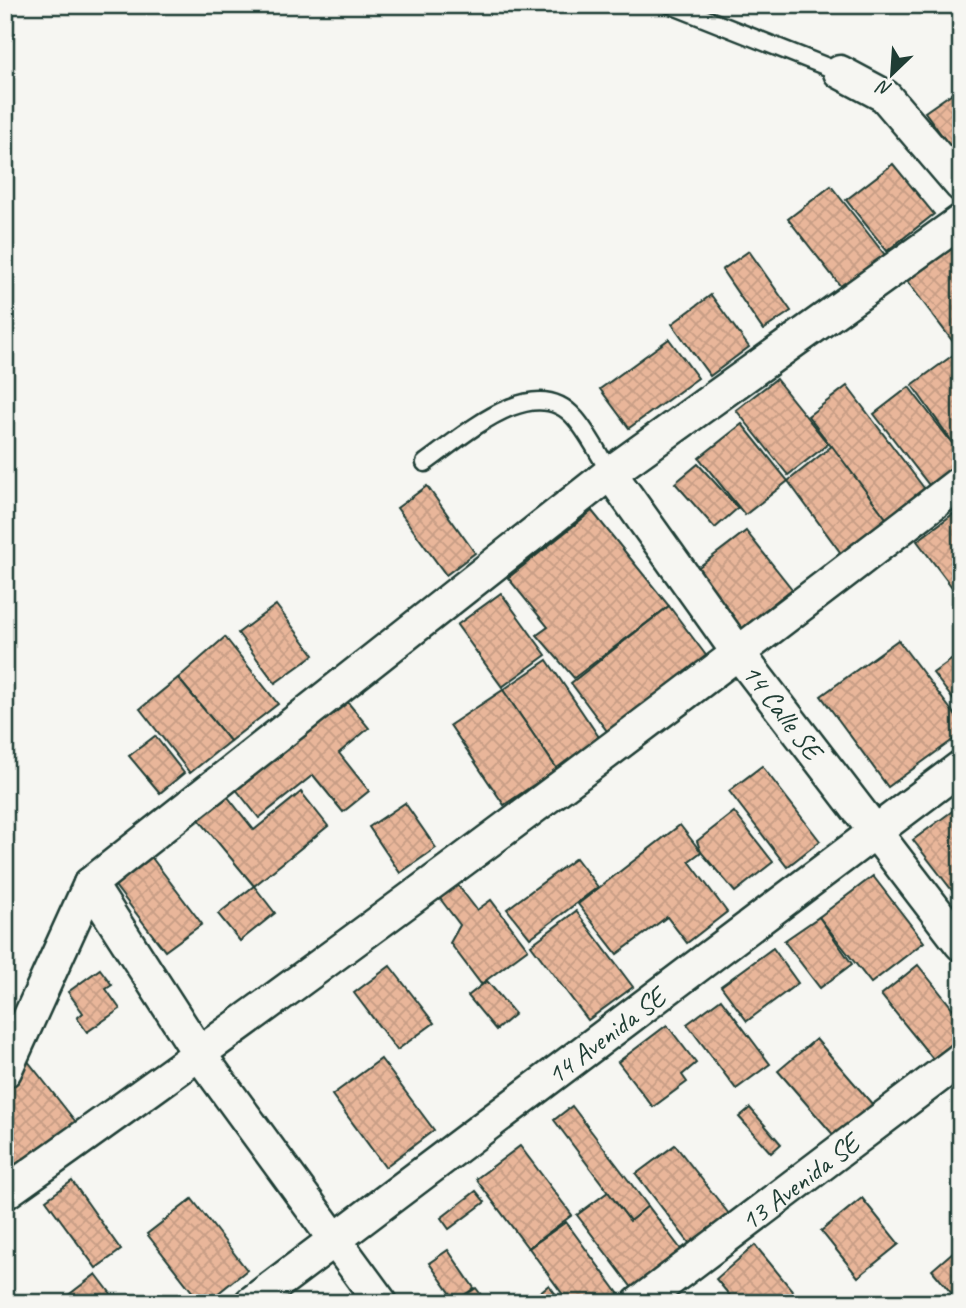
<svg xmlns="http://www.w3.org/2000/svg" width="966" height="1308" viewBox="0 0 966 1308" font-family="Caveat,sans-serif">
  <style>
    .building { fill: url(#building-cross-hatch); stroke: #1f3d34; stroke-width: 2 }
    .lines { fill: none; stroke-linecap: round; stroke-linejoin: round }
    .service-casing { stroke: #1f3d34; stroke-width: 21 }
    .minor-casing { stroke: #1f3d34; stroke-width: 37 }
    .service { stroke: #f6f6f2; stroke-width: 16 }
    .minor { stroke: #f6f6f2; stroke-width: 32 }
    .labels { text-anchor: middle; dominant-baseline: central; stroke-width: 7; stroke-linejoin: round; paint-order: stroke }
    .street-label { font-size: 28px; fill: #1f3d34; stroke: #f6f6f2 }
  </style>
  <defs>
    <pattern id="building-cross-hatch" width="8" height="8" patternUnits="userSpaceOnUse" patternTransform="scale(1.75)"><rect width="8" height="8" fill="#e9b69a"/><path d="M0 0l8 8M0 8l8-8" fill="none" stroke="#c79d85"/></pattern>
  </defs>
  <rect width="100%" height="100%" fill="#f6f6f2"/>
  <filter id="ink" filterUnits="userSpaceOnUse"><feTurbulence type="fractalNoise" baseFrequency=".0143" numOctaves="2"/><feDisplacementMap in="SourceGraphic" scale="14" xChannelSelector="R" yChannelSelector="G"/><feConvolveMatrix kernelMatrix="1 2 1 2 8 2 1 2 1" color-interpolation-filters="sRGB"/></filter>
  <g filter="url(#ink)">
    <g class="building">
      <polygon points="961,87 961,162 925,112"/>
      <polygon points="893,164 934,214 887,251 846,200"/>
      <polygon points="831,186 885,255 842,288 788,219"/>
      <polygon points="952,241 961,252 961,344 957,347 904,277"/>
      <polygon points="749,251 791,311 763,330 722,270"/>
      <polygon points="711,295 749,347 710,376 672,324"/>
      <polygon points="669,339 698,378 629,428 600,389"/>
      <polygon points="960,350 961,351 961,454 912,385"/>
      <polygon points="776,379 828,444 788,475 736,410"/>
      <polygon points="847,386 927,492 888,521 808,416"/>
      <polygon points="909,387 961,455 961,461 929,485 874,414"/>
      <polygon points="742,424 788,481 745,515 699,458"/>
      <polygon points="832,446 888,521 843,556 788,481"/>
      <polygon points="698,464 738,508 715,528 675,483"/>
      <polygon points="427,486 475,553 446,575 397,508"/>
      <polygon points="592,511 669,606 574,678 537,635 548,627 508,578"/>
      <polygon points="953,514 961,524 961,599 917,541"/>
      <polygon points="746,531 792,589 741,629 695,570"/>
      <polygon points="501,593 546,655 502,687 457,625"/>
      <polygon points="276,605 314,655 275,683 238,633"/>
      <polygon points="669,606 708,658 610,735 571,683"/>
      <polygon points="225,637 278,704 230,741 178,678"/>
      <polygon points="898,640 961,723 961,734 888,787 821,696"/>
      <polygon points="961,653 961,710 933,673"/>
      <polygon points="547,660 601,740 557,769 503,690"/>
      <polygon points="178,678 230,741 190,773 140,709"/>
      <polygon points="503,690 557,769 504,805 450,725"/>
      <polygon points="345,699 369,728 339,753 369,791 343,812 313,775 259,818 235,788"/>
      <polygon points="155,736 184,773 160,793 129,756"/>
      <polygon points="762,766 820,841 787,867 729,791"/>
      <polygon points="220,787 254,830 301,792 328,826 254,886 191,810"/>
      <polygon points="405,803 436,848 400,873 369,827"/>
      <polygon points="955,809 961,816 961,902 913,840"/>
      <polygon points="734,812 773,862 735,892 701,852 697,841"/>
      <polygon points="680,825 701,852 689,861 727,912 687,943 667,917 617,954 578,904"/>
      <polygon points="146,850 202,924 165,951 109,878"/>
      <polygon points="576,858 598,887 530,938 507,909"/>
      <polygon points="450,875 477,910 491,900 528,949 481,984 450,943 460,925 432,888"/>
      <polygon points="873,876 924,942 871,983 819,917"/>
      <polygon points="254,886 275,913 240,941 218,914"/>
      <polygon points="576,911 633,987 588,1020 531,945"/>
      <polygon points="819,917 852,964 820,988 784,941"/>
      <polygon points="773,948 798,983 747,1021 721,986"/>
      <polygon points="918,965 961,1019 961,1037 933,1059 881,995"/>
      <polygon points="390,966 434,1023 397,1050 354,993"/>
      <polygon points="100,969 112,985 106,989 120,1009 87,1032 77,1018 83,1013 68,992"/>
      <polygon points="487,981 515,1014 496,1030 468,996"/>
      <polygon points="721,999 770,1064 736,1089 687,1024"/>
      <polygon points="667,1025 696,1063 682,1075 687,1082 653,1107 618,1062"/>
      <polygon points="816,1039 873,1105 836,1138 778,1071"/>
      <polygon points="20,1051 79,1126 5,1183 5,1087"/>
      <polygon points="381,1059 434,1130 385,1167 332,1095"/>
      <polygon points="572,1106 648,1206 630,1221 554,1120"/>
      <polygon points="750,1108 781,1144 771,1153 739,1117"/>
      <polygon points="675,1145 729,1214 690,1244 636,1174"/>
      <polygon points="520,1146 572,1215 528,1248 476,1179"/>
      <polygon points="72,1181 121,1250 96,1268 46,1200"/>
      <polygon points="476,1191 485,1202 449,1229 441,1218"/>
      <polygon points="608,1192 630,1221 648,1206 683,1252 633,1289 577,1215"/>
      <polygon points="862,1198 899,1244 858,1277 821,1231"/>
      <polygon points="192,1199 247,1270 206,1303 201,1303 147,1234"/>
      <polygon points="566,1222 621,1297 614,1303 569,1303 529,1248"/>
      <polygon points="755,1245 796,1295 786,1303 736,1303 716,1279"/>
      <polygon points="961,1245 961,1298 958,1301 932,1270"/>
      <polygon points="448,1250 474,1288 456,1301 429,1263"/>
      <polygon points="96,1274 118,1303 58,1303"/>
      <polygon points="549,1285 562,1303 526,1303"/>
      <polygon points="476,1288 487,1303 454,1303"/>
    </g>
    <g class="lines">
      <defs>
        <g id="service">
          <polyline points="671,5 840,72"/>
          <path d="M425 463C460 439 534 369 575 418 589 434 599 455 610 473"/>
        </g>
        <g id="minor">
          <polyline points="840,72 885,96 961,185"/>
          <path id="s1" d="M610 473 739 654 961 944"/>
          <polyline points="90,884 200,1055 381,1303"/>
          <polyline points="5,1071 90,884 610,473 961,221"/>
          <path d="M5 1193C329 963 647 725 961 482"/>
          <path id="s2" d="M251 1303 961 767"/>
          <path id="s3" d="M639 1303 961 1059"/>
        </g>
      </defs>
      <use href="#service" class="service-casing"/>
      <use href="#minor" class="minor-casing"/>
      <use href="#service" class="service"/>
      <use href="#minor" class="minor"/>
    </g>
  </g>
  <g class="labels">
    <g class="street-label">
      <text stroke="none"><textPath href="#s1" startOffset="294">14 Calle SE</textPath></text>
      <text stroke="none"><textPath href="#s2" startOffset="444">14 Avenida SE</textPath></text>
      <text stroke="none"><textPath href="#s3" startOffset="201">13 Avenida SE</textPath></text>
    </g>
  </g>
  <rect width="966" height="1308" fill="none" stroke="#f6f6f2" stroke-width="28"/>
  <rect x="14" y="14" width="938" height="1280" fill="none" stroke="#1f3d34" stroke-width="2.5" filter="url(#ink)"/>
  <g transform="translate(892 74) rotate(205)" stroke="#f6f6f2" stroke-width="5" paint-order="stroke">
  <path d="M0-5L12 26L0 18L-12 26Z" fill="#1f3d34"/>
  <text y="-10" font-size="19" font-weight="bold" text-anchor="middle" fill="#1f3d34">N</text>
  </g>
</svg>
